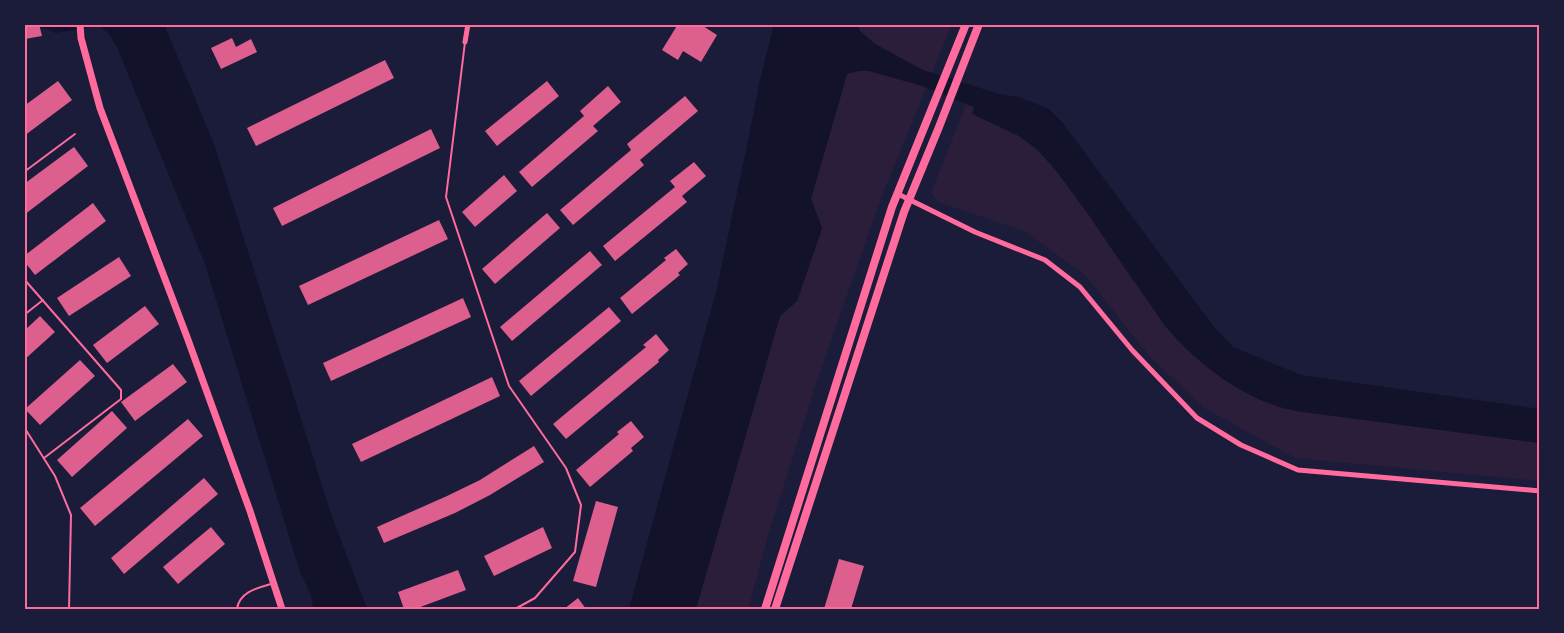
<svg xmlns="http://www.w3.org/2000/svg" width="1564" height="633" viewBox="0 0 1564 633" font-family="'IBM Plex Sans',sans-serif">
  <style>
    .green { fill: #2a1e3b }
    .water { fill: #12122b }
    .building { fill: #dd5f8e }
    .lines { fill: none; stroke-linecap: round; stroke-linejoin: round }
    .service { stroke: #ff6b9d; stroke-width: 2 }
    .minor { stroke: #ff6b9d; stroke-width: 5 }
    .tertiary { stroke: #ff6b9d; stroke-width: 7 }
    .secondary { stroke: #ff6b9d; stroke-width: 8 }
    .neatline { fill: none; stroke: #ff6b9d; stroke-width: 2 }
  </style>
  <rect width="100%" height="100%" fill="#1b1b3a"/>
  <g class="green">
    <polygon points="856,24 952,24 880,201 818,378 769,532 748,609 696,609 780,316 797,301 822,229 811,199 847,74"/>
    <polygon points="966,104 974,107 973,114 1019,136 1038,150 1058,173 1088,214 1132,280 1296,411 1540,443 1540,481 1295,458 1204,408 1151,358 1085,275 1024,231 938,202 931,193"/>
  </g>
  <g class="water">
    <path d="M24 24H165L166 29 214 144 332 517 367 609H313C313 596 307 586 301 575L205 264 117 47 109 34 99 26 55 33C45 25 36 29 24 31Z"/>
    <path d="M774 24H857L860 31 875 44 923 70 999 94 1019 97 1049 109 1062 122 1214 327 1233 347 1301 375 1540 409V443L1296 411C1289 409 1281 408 1274 405 1232 391 1193 359 1165 326L1088 214 1058 173 1038 150 1019 136 972 114 974 107 922 86 869 71H859L847 74 811 199 822 228 797 301 780 316 696 609H629L716 292 747 146 760 80Z"/>
  </g>
  <g class="building">
    <polygon points="24,24 39,24 42,36 25,39"/>
    <polygon points="678,24 700,24 717,35 701,62 683,51 678,60 662,50"/>
    <polygon points="232,38 236,47 251,39 257,52 221,69 211,48"/>
    <polygon points="385,60 394,78 256,146 247,128"/>
    <polygon points="58,81 72,100 24,136 24,106"/>
    <polygon points="547,81 559,96 497,146 485,131"/>
    <polygon points="608,86 621,102 593,126 598,131 532,187 519,172 584,116 580,111"/>
    <polygon points="685,96 698,111 640,160 644,165 573,225 560,210 631,150 627,144"/>
    <polygon points="431,129 440,148 282,226 273,208"/>
    <polygon points="74,147 88,166 24,215 24,184"/>
    <polygon points="694,162 706,176 682,196 687,202 615,261 603,246 675,187 670,181"/>
    <polygon points="504,175 517,191 475,227 462,212"/>
    <polygon points="93,203 106,221 35,275 24,261 24,256"/>
    <polygon points="547,213 560,228 495,284 482,269"/>
    <polygon points="439,220 448,239 308,305 299,286"/>
    <polygon points="676,249 688,264 678,273 680,275 632,314 620,298 666,260 664,258"/>
    <polygon points="590,251 602,265 512,341 500,327"/>
    <polygon points="119,257 131,276 69,316 57,298"/>
    <polygon points="463,298 471,317 331,381 323,363"/>
    <polygon points="145,306 159,324 107,363 93,345"/>
    <polygon points="609,307 621,321 531,396 519,381"/>
    <polygon points="40,316 55,332 24,360 24,331"/>
    <polygon points="656,334 669,350 658,360 659,362 566,439 553,424 646,347 643,345"/>
    <polygon points="80,360 95,376 40,425 25,409"/>
    <polygon points="173,364 187,382 135,421 121,402"/>
    <polygon points="492,377 500,396 361,462 352,444"/>
    <polygon points="112,411 127,428 72,477 57,460"/>
    <polygon points="188,419 203,436 95,526 80,508"/>
    <polygon points="631,421 644,437 631,448 633,451 590,487 576,470 619,434 617,432"/>
    <polygon points="534,446 544,462 490,495 455,513 384,543 377,527 447,496 480,480"/>
    <polygon points="204,478 218,494 124,574 111,558"/>
    <polygon points="596,501 618,507 596,587 573,581"/>
    <polygon points="211,527 225,544 178,584 163,567"/>
    <polygon points="543,527 552,548 494,576 484,556"/>
    <polygon points="839,559 864,566 851,609 824,609"/>
    <polygon points="458,570 466,590 415,609 404,609 398,592"/>
    <polygon points="578,598 586,609 564,609"/>
  </g>
  <g class="lines">
    <g class="service">
      <polyline points="465,42 446,197 509,386 566,468 581,505 575,552 535,598 515,609"/>
      <polyline points="24,172 75,134"/>
      <polyline points="24,279 121,390 121,399 44,458"/>
      <polyline points="24,315 43,300"/>
      <polyline points="24,427 55,476 71,515 69,609"/>
      <path d="M237 609C239 592 257 588 271 584"/>
    </g>
    <g class="minor">
      <polyline points="465,42 468,24"/>
      <polyline points="898,194 975,232 1045,260 1080,287 1132,350 1197,418 1241,445 1298,470 1540,491"/>
    </g>
    <polyline class="tertiary" points="80,24 81,38 100,108 187,337 250,511 282,609"/>
    <g class="secondary">
      <polyline points="765,609 892,207 966,24"/>
      <polyline points="775,609 904,212 939,127 979,24"/>
    </g>
  </g>
  <rect width="1564" height="633" fill="none" stroke="#1b1b3a" stroke-width="51"/>
  <rect x="26" y="26" width="1512" height="582" class="neatline"/>
</svg>
